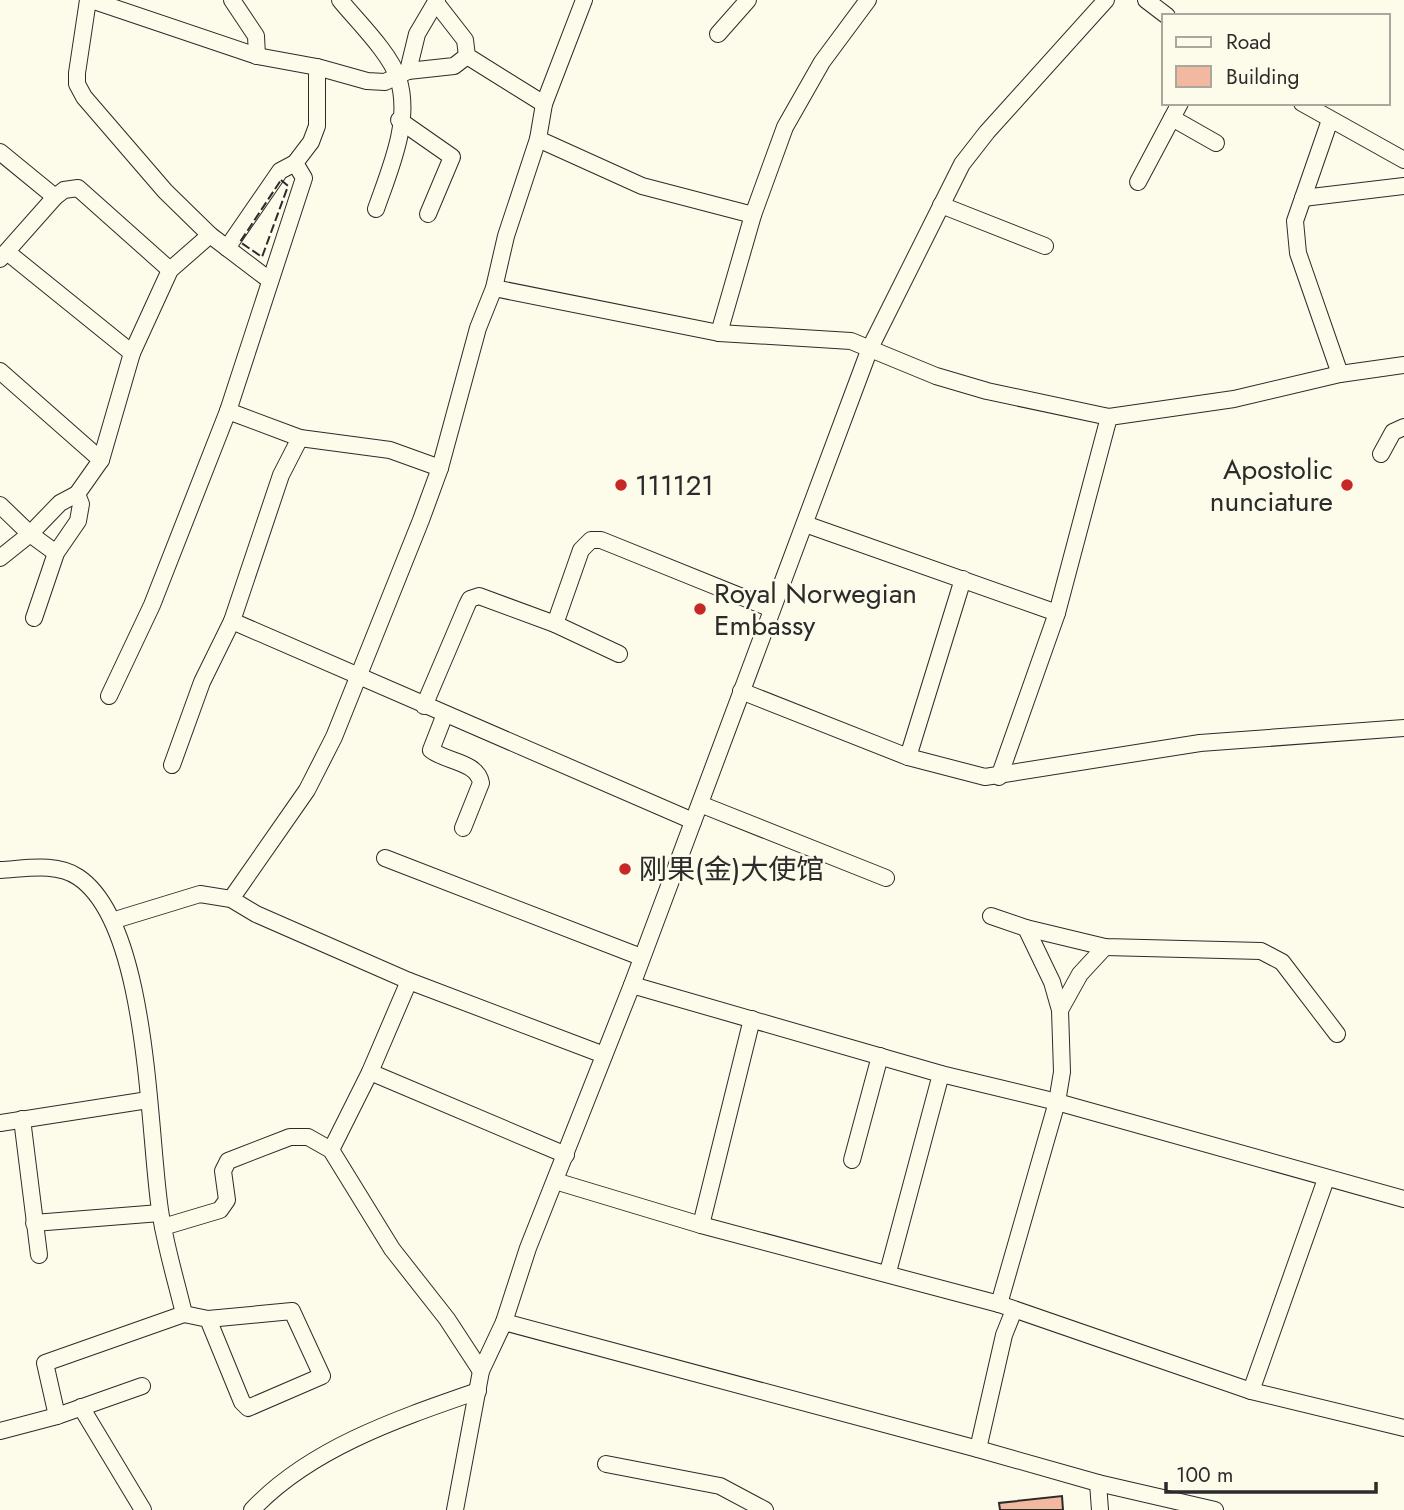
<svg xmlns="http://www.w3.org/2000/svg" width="1404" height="1510" viewBox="0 0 1404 1510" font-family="Jost,'Noto Sans SC',sans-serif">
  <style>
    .building { fill: #f2b8a0; stroke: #2b2b2b; stroke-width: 2 }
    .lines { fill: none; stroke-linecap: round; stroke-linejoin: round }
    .minor-casing { stroke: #2b2b2b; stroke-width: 18 }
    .minor { stroke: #fdfbea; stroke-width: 16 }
    .fence { stroke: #2b2b2b; stroke-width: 2; stroke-dasharray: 9 3.5; stroke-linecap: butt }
    .poi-dot { fill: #c62828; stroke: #fdfbea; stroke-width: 2.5 }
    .labels { text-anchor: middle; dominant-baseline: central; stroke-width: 5; stroke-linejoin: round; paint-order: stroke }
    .poi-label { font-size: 28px; fill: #2b2b2b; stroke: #fdfbea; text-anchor: start }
  </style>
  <rect width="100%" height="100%" fill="#fdfbea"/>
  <polygon class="building" points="1062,1496 1063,1510 1000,1510 999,1503"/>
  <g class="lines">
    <defs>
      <g id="minor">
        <polyline points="88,0 77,73 77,84 84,97 165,191 210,235 268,279"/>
        <polyline points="91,0 257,56 317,67 317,126 311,142 295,163 280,171 227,248"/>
        <polyline points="232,0 256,36 257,56"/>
        <path d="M340 0C357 21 390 53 398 78 412 120 390 169 376 209"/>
        <polyline points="1146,0 1167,16"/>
        <polyline points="437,4 465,40 467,56 544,104"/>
        <polyline points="718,34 748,0"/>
        <polyline points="317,67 367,81 385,82 408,71 454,66 467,56"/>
        <polyline points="408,71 417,34 437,0"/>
        <polyline points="1302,103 1404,160"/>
        <polyline points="1172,118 1216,143"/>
        <polyline points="399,120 452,157 428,214"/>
        <polyline points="1330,120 1295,221 1298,253 1340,374"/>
        <polyline points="538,139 642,186 753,215 719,333"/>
        <polyline points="0,152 55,197"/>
        <polyline points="1138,182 1180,103"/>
        <polyline points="1303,198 1404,186"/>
        <polyline points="941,205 1045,246"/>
        <polyline points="753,215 785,127 822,62 868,0"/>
        <polyline points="7,252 132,353"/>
        <polyline points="0,259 55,197 64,190 78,188 170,270"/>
        <polyline points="494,288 719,333 851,341 936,376 987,391 1109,417 1234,399 1340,374 1404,365"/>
        <polyline points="0,371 101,460"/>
        <polyline points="228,411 300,438 390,450 440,468"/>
        <polyline points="1381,454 1393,432 1404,427"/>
        <polyline points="0,505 30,534 56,553"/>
        <polyline points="805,524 1057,613 999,777"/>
        <polyline points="0,558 30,534 60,503 77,494 101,460 132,353 170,270 210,235"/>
        <polyline points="1057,613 1109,417"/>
        <polyline points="34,618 56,553 78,521 81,504 77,494"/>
        <polyline points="232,621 693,821"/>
        <polyline points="555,624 581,550 591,540 601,540 772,609"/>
        <polyline points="741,691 908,757 985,777 1200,743 1404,728"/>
        <polyline points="109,696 152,605 228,411 304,178 295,163"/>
        <polyline points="424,706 467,605 470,599 479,596 555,624 619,654"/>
        <path d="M445 714 431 750C446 762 477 761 481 783L463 828"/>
        <polyline points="908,757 963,579"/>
        <polyline points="172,765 202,682 232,621 281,475 300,438"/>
        <polyline points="700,804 886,878"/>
        <polyline points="385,858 641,957"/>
        <path d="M0 870C24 869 56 862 78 877 149 924 148 1130 160 1210 165 1245 176 1280 184 1314L45 1363 57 1416"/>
        <polyline points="231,899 307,790 334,737 421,520 440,468 478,328 494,288 506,236 538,139 544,104 584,0"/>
        <polyline points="991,916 1026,928 1105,947 1261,951 1282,962 1337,1034"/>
        <polyline points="115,920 200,894 231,899 256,914 409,981 604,1055"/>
        <polyline points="632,985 941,1074 1057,1102 1404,1199"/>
        <polyline points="1060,1010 1080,974 1105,947"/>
        <polyline points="370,1072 566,1155"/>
        <polyline points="22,1119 39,1255"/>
        <polyline points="0,1123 148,1100"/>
        <polyline points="331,1150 370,1072 409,981"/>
        <polyline points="852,1160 880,1056"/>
        <polyline points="555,1181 701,1225 999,1304 1251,1391 1404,1428"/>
        <polyline points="34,1223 160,1213"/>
        <polyline points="701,1225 752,1019"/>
        <polyline points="163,1227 220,1210 227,1200 223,1171 228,1161 290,1137 308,1137 331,1150 392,1249 447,1319 481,1371"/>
        <polyline points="888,1272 941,1074"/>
        <polyline points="999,1304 1057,1102 1062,1072 1060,1010 1052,982 1026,928"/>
        <polyline points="1014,1310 1004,1335 978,1449 1098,1483 1215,1510"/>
        <polyline points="184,1314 208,1319 242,1402 248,1408 322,1376 292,1311 208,1319"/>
        <polyline points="504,1322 978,1449"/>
        <polyline points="1251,1391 1326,1179"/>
        <polyline points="81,1407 143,1510"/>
        <polyline points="0,1431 57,1416 142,1386"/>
        <polyline points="606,1464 720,1486 765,1510"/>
        <polyline points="1098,1483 1100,1510"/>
        <path d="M252 1510C310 1448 400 1418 478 1391"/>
        <polyline points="455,1510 481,1371 504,1322 528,1248 632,985 870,348 962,164 987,132 1106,0"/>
      </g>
    </defs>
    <use href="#minor" class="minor-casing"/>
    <use href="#minor" class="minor"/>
    <polygon class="fence" points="281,180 288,186 262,257 240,242"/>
  </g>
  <g class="poi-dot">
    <circle cx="621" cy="485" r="7"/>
    <circle cx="1347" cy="485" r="7"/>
    <circle cx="700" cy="609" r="7"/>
    <circle cx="625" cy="869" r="7"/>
  </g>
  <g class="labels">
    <g class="poi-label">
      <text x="1333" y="469" text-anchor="end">Apostolic<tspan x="1333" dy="32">nunciature</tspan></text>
      <text x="635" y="485">111121</text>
      <text x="714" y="593">Royal Norwegian<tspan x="714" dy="32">Embassy</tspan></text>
      <text x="639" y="869">刚果(金)大使馆</text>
    </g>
  </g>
  <rect x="1162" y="14" width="228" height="91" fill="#fdfbea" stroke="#a9a89e" stroke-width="2"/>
  <rect x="1176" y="37" width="35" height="10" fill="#fdfbea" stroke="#a9a89e" stroke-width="2"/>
  <text x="1226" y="49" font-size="21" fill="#2b2b2b">Road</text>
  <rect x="1176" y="66" width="35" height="21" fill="#f2b8a0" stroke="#a9a89e" stroke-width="2"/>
  <text x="1226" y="84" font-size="21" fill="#2b2b2b">Building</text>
  <path d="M1166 1482v10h210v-10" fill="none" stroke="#2b2b2b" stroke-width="3.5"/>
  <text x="1176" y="1482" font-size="21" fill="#2b2b2b" stroke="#fdfbea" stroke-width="5" paint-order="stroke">100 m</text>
</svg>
